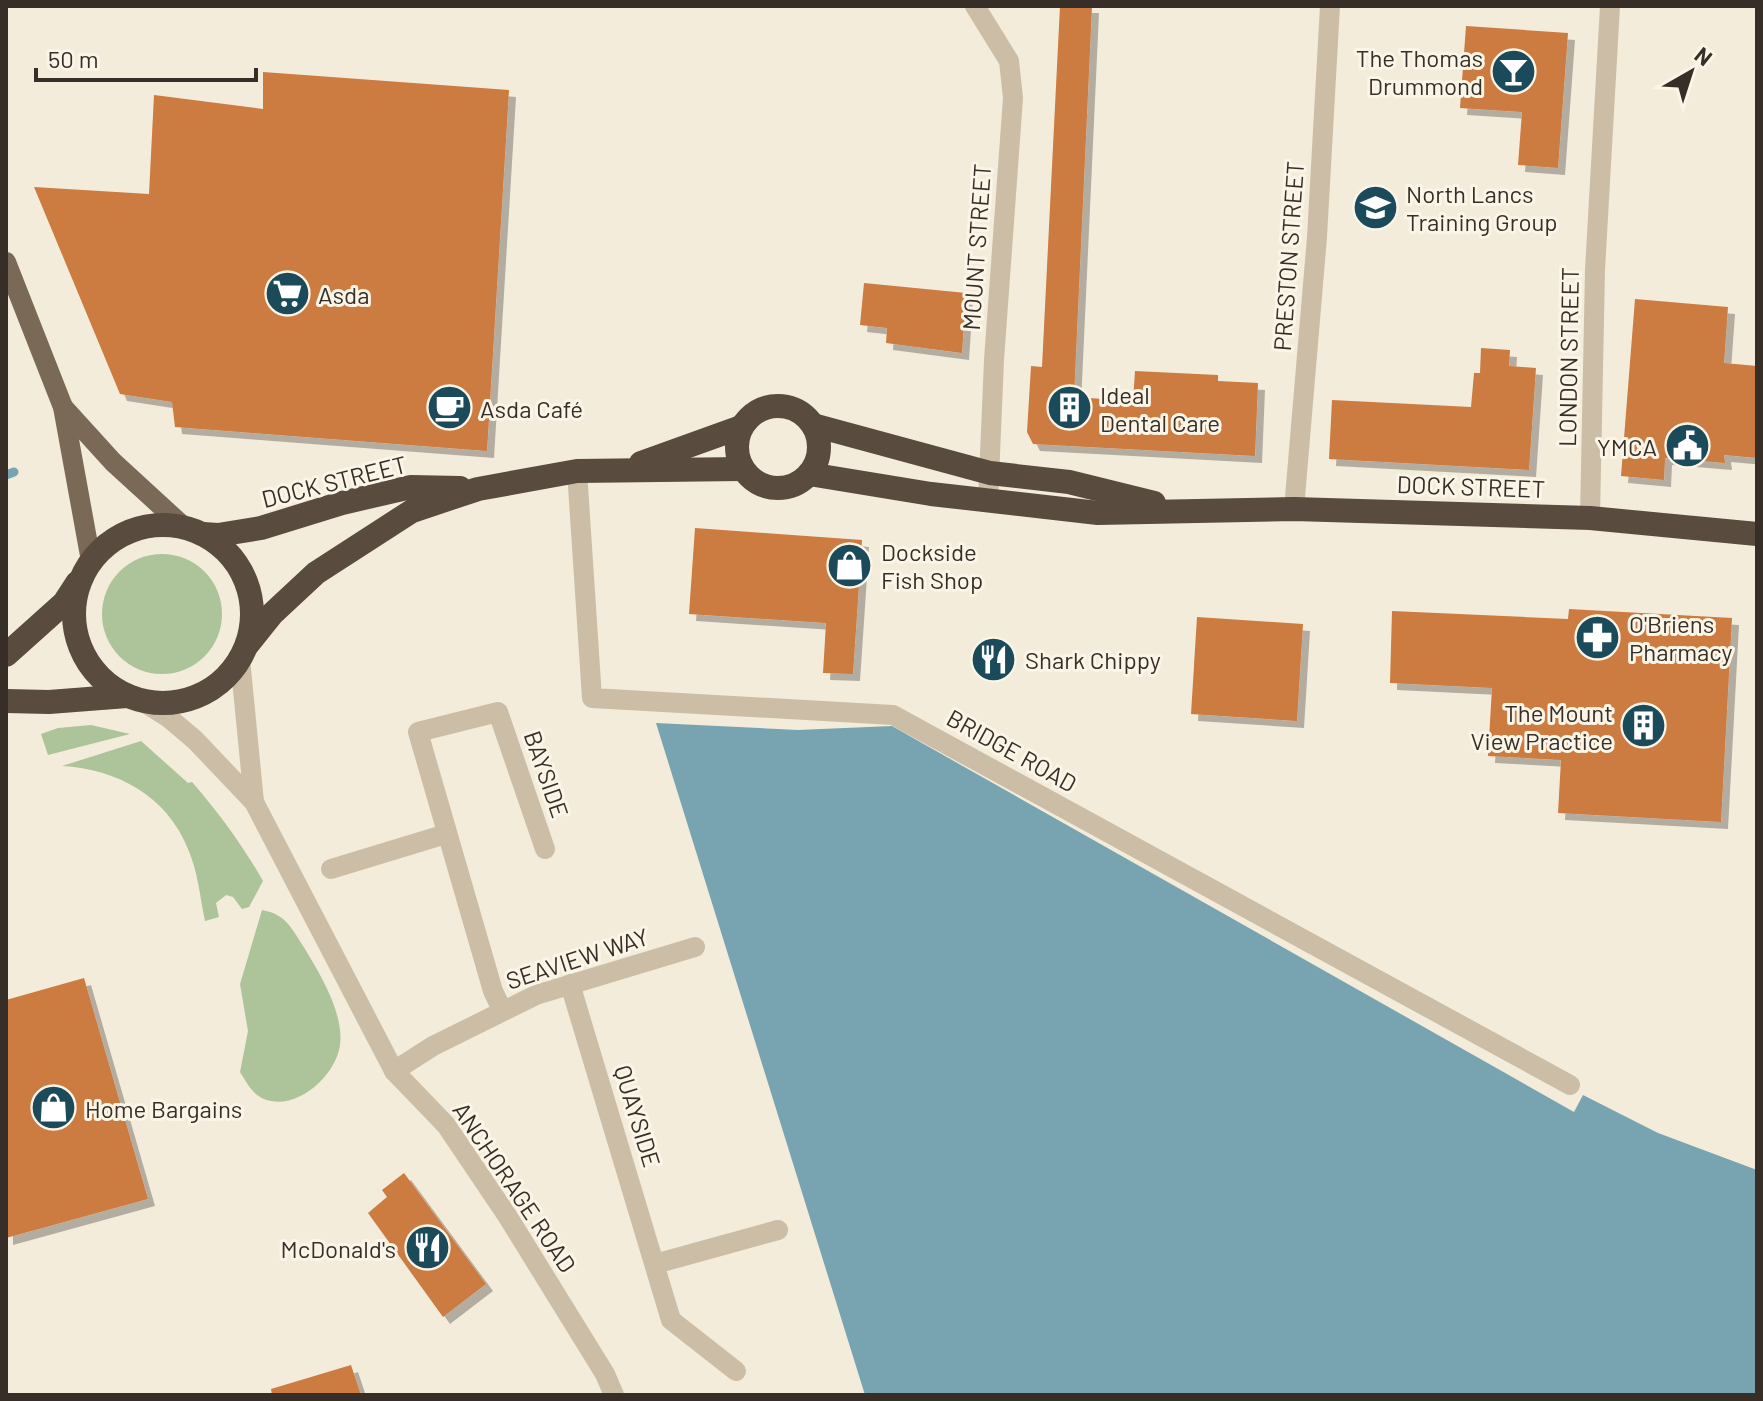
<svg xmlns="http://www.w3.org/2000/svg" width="1763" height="1401" viewBox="0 0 1763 1401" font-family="Barlow,sans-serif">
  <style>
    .green { fill: #adc39a }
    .water { fill: #78a4b1 }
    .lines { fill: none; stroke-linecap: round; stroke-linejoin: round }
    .stream { stroke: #78a4b1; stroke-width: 9 }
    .building { fill: #cc7b40; filter: url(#shadow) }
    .street { stroke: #ccbea6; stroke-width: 20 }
    .primary { stroke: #7a6957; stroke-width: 20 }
    .highway { stroke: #594b3e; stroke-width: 24 }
    .labels { text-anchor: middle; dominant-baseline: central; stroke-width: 6; stroke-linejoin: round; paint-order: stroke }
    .poi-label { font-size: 24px; fill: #372f27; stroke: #faf5e7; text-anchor: start }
    .street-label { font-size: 24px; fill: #372f27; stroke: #faf5e7 }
  </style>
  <defs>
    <filter id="shadow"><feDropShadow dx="7" dy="7" stdDeviation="0" flood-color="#0004"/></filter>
  </defs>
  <rect width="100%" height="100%" fill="#f3ecda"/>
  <g class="green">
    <circle cx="162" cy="614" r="60"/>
    <polygon points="91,725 130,734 48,755 41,734 58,728"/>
    <path d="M141 741 188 783 192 782C219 813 243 846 263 881L249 907 242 909 233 897 226 895 216 903 219 917 205 921C200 897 198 872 188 849 167 796 117 769 62 766Z"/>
    <path d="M262 910C286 914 292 929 305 949 320 974 344 1013 340 1045 336 1076 296 1112 264 1099 252 1094 247 1083 240 1072L248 1031 240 984Z"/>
  </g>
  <polygon class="water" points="656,723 798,730 892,726 1574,1112 1583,1095 1658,1133 1757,1170 1757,1395 865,1395"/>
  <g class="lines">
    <polyline class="stream" points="6,475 14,472"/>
  </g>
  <g class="building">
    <polygon points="1060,6 1092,6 1074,397 1133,401 1135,371 1218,375 1218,381 1258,383 1255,456 1033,444 1027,432 1031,366 1042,367"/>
    <polygon points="1466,26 1568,33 1558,168 1518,165 1522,112 1460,108"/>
    <polygon points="263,72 509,90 487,451 175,427 172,402 120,394 34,187 149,194 154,95 263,109"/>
    <polygon points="864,283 966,293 962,353 886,343 887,328 860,325"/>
    <polygon points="1635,299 1728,307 1724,363 1757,366 1757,458 1724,455 1725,463 1665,458 1664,480 1621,476"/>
    <polygon points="1481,348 1510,350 1509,366 1536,368 1529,470 1329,459 1332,400 1471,407 1474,373 1480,373"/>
    <polygon points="695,528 862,540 853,674 823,673 826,623 689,614"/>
    <polygon points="1569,609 1732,618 1721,822 1558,813 1561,760 1488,756 1492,688 1390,683 1392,611 1568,619"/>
    <polygon points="1197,617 1303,624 1297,721 1191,714"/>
    <polygon points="84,978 148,1199 6,1238 6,1000"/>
    <polygon points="404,1173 486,1284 443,1317 368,1213 387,1197 382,1190"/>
    <polygon points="351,1365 361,1395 272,1395 271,1389"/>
  </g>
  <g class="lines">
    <g class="street">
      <polyline points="975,6 1009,61 1013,98 994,360 988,502"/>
      <polyline points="577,471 592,698 893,715 1570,1085"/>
      <polyline points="1294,509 1317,237 1330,6"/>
      <polyline points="1590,518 1595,270 1610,6"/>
      <polyline points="240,659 254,802"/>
      <polyline points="142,701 169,718 195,740 254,802 394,1071 446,1125 508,1217 605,1374 614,1395"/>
      <polyline points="331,869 446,834"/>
      <polyline points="570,984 671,1320 736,1371"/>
      <polyline points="502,1010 493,991 418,732 498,712 545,849"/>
      <polyline points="394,1071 433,1046 536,995 695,947"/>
      <polyline points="655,1264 778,1230"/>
    </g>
    <g class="primary">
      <polyline points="6,262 63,407 91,561"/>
      <polyline points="63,407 113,462 184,527"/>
    </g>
    <g class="highway">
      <circle cx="778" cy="447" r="41"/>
      <polyline points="813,425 990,473 1069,482 1154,503"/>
      <polyline points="641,463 741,427"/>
      <polyline points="809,474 931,494 1098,513 1294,509 1590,518 1757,534"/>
      <circle cx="163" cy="614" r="89"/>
      <polyline points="203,534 218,535 261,528 342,503 411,487 460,488"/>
      <polyline points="248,644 272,614 316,573 412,511 478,489 577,471 742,469"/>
      <polyline points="6,655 64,603 77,583"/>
      <polyline points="6,701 49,702 127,696"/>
    </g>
  </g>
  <defs>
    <symbol id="bar-disc" viewBox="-11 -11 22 22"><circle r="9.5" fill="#1b4b5b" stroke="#faf5e7"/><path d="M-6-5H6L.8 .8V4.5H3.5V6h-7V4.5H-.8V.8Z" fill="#fff"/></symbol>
    <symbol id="university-disc" viewBox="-11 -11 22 22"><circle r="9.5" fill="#1b4b5b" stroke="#faf5e7"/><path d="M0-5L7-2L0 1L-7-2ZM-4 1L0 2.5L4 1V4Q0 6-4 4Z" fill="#fff"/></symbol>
    <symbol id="supermarket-disc" viewBox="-11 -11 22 22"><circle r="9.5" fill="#1b4b5b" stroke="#faf5e7"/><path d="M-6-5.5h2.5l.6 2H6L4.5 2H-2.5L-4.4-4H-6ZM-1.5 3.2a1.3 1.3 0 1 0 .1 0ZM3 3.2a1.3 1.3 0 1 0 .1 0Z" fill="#fff"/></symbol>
    <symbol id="cafe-disc" viewBox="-11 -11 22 22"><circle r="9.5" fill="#1b4b5b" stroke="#faf5e7"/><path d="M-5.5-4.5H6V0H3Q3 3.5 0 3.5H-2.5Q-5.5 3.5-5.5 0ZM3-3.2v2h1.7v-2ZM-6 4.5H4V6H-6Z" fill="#fff"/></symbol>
    <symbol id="building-disc" viewBox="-11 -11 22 22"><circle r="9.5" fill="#1b4b5b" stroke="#faf5e7"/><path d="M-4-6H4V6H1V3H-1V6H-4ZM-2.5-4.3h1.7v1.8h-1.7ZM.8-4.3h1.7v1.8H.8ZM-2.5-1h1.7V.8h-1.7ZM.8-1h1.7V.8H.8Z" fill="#fff"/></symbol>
    <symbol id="civic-disc" viewBox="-11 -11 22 22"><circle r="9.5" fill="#1b4b5b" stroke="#faf5e7"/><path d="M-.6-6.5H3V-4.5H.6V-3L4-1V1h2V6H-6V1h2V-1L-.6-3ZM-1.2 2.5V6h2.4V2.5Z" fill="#fff"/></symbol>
    <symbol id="shop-disc" viewBox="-11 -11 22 22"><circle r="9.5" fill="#1b4b5b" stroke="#faf5e7"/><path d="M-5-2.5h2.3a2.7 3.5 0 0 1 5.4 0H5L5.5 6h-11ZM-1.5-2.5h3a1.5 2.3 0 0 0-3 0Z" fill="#fff"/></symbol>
    <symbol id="pharmacy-disc" viewBox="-11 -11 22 22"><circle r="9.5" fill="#1b4b5b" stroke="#faf5e7"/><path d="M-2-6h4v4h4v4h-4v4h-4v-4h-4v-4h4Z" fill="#fff"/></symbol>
    <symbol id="restaurant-disc" viewBox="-11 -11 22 22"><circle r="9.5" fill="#1b4b5b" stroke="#faf5e7"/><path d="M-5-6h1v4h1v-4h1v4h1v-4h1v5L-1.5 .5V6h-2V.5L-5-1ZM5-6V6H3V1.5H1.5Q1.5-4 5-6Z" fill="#fff"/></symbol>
  </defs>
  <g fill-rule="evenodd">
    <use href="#bar-disc" x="1488" y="46" width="51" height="51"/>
    <use href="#university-disc" x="1350" y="182" width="51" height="51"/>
    <use href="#supermarket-disc" x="262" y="268" width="51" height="51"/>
    <use href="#cafe-disc" x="424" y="382" width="51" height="51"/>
    <use href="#building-disc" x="1044" y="382" width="51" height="51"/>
    <use href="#civic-disc" x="1662" y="420" width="51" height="51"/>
    <use href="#shop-disc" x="824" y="540" width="51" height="51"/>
    <use href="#pharmacy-disc" x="1572" y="612" width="51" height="51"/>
    <use href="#restaurant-disc" x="968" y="634" width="51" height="51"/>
    <use href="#building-disc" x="1618" y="700" width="51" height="51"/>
    <use href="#shop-disc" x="28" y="1082" width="51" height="51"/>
    <use href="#restaurant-disc" x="402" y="1222" width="51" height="51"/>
  </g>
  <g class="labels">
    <g class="poi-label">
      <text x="1483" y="57" text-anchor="end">The Thomas<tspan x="1483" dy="28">Drummond</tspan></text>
      <text x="1406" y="193">North Lancs<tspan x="1406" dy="28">Training Group</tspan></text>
      <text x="318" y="294">Asda</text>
      <text x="1100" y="394">Ideal<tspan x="1100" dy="28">Dental Care</tspan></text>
      <text x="480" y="408">Asda Café</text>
      <text x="1657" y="446" text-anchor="end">YMCA</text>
      <text x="881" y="551">Dockside<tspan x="881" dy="28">Fish Shop</tspan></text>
      <text x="1629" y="623">O'Briens<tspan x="1629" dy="28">Pharmacy</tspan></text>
      <text x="1025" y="659">Shark Chippy</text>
      <text x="1613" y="712" text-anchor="end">The Mount<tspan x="1613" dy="28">View Practice</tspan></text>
      <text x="85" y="1108">Home Bargains</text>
      <text x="396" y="1248" text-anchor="end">McDonald's</text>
    </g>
    <g class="street-label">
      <text transform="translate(976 247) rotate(-86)">MOUNT STREET</text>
      <text transform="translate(1288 256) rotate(-86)">PRESTON STREET</text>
      <text transform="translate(1568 357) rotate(-89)">LONDON STREET</text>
      <text transform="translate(334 481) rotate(-14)">DOCK STREET</text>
      <text transform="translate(1471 486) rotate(2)">DOCK STREET</text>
      <text transform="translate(1012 750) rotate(29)">BRIDGE ROAD</text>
      <text transform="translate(547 774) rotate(71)">BAYSIDE</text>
      <text transform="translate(577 958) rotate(-18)">SEAVIEW WAY</text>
      <text transform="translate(638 1116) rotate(73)">QUAYSIDE</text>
      <text transform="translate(515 1187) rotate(56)">ANCHORAGE ROAD</text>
    </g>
  </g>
  <rect width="1763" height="1401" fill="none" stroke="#372f27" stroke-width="16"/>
  <g transform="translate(1691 72) rotate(39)" stroke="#faf5e7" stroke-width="6" paint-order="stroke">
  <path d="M0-6L14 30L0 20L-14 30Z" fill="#372f27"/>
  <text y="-12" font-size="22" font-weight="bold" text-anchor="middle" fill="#372f27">N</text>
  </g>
  <path d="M36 68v12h220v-12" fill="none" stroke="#372f27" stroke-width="4"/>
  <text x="48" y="68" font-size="24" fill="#372f27" stroke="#faf5e7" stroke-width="6" paint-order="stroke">50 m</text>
</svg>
